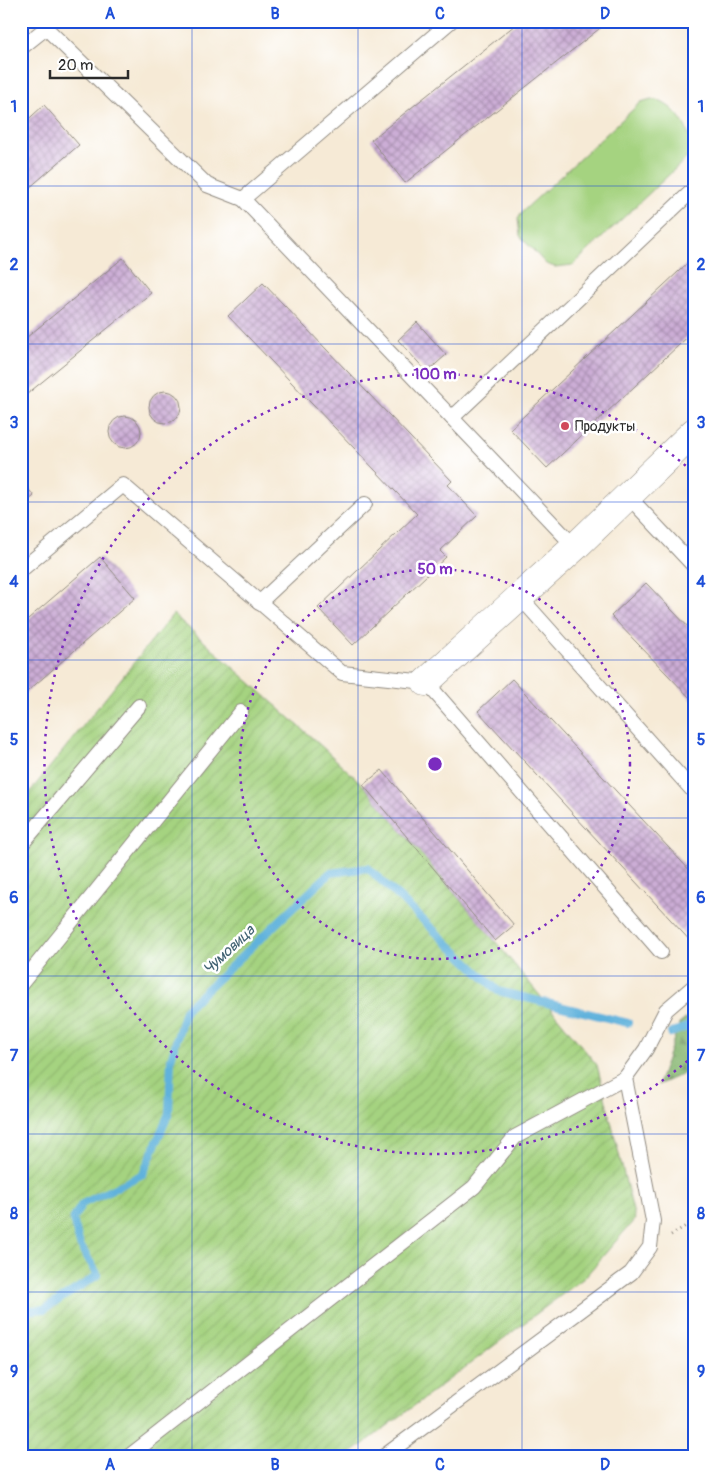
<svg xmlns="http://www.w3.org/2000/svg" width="715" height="1478" viewBox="0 0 715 1478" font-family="Pangolin,sans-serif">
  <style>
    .forest { fill: url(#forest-firs); stroke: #58704c }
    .garden { fill: url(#garden-furrows); stroke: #687f56 }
    .pitch { fill: #a5d380; stroke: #687f56 }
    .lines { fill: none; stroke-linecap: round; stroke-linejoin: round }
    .stream { stroke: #60b2dc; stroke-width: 8 }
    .building { fill: url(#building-cross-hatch) }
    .service-casing { stroke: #908a80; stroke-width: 16 }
    .minor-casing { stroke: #908a80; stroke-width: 29 }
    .path { stroke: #908a80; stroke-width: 3; stroke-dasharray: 1 4; stroke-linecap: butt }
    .service { stroke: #fff; stroke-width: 14 }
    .minor { stroke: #fff; stroke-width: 28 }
    .grid { fill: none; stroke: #1d4ed8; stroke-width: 1; stroke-opacity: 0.55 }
    .ring { fill: none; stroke: #7b2cbf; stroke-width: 2.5; stroke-dasharray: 2.5 5 }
    .poi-dot { fill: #d1495b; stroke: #fff; stroke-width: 2 }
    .labels { text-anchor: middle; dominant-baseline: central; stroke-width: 5; stroke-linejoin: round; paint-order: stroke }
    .poi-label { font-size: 14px; fill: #2b2b2b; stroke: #fff; text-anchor: start }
    .water-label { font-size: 15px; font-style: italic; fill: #406172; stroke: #fff }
    .centre { fill: #7b2cbf; stroke: #fff; stroke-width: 2.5 }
    .ring-label { font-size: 15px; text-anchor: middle; font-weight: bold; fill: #7b2cbf; stroke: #fff; stroke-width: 5; stroke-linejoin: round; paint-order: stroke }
    .neatline { fill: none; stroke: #1d4ed8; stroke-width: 2 }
    .grid-label { font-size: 16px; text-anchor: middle; font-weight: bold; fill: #1d4ed8 }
  </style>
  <defs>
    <pattern id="forest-firs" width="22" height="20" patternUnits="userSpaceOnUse" patternTransform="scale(1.25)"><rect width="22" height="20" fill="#84b56e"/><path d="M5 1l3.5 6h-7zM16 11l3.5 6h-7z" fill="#6c935b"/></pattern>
    <pattern id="garden-furrows" width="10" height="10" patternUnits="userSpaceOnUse" patternTransform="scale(1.25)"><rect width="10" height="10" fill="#a5d380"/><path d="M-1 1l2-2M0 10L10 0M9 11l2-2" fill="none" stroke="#8eb56f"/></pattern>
    <pattern id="building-cross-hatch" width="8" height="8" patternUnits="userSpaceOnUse" patternTransform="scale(1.25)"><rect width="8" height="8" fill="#ccadd6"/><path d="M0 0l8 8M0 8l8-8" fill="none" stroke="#a68dae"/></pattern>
  </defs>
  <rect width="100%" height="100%" fill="#fff"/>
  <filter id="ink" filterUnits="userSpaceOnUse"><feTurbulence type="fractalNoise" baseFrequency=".02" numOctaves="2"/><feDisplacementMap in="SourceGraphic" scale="10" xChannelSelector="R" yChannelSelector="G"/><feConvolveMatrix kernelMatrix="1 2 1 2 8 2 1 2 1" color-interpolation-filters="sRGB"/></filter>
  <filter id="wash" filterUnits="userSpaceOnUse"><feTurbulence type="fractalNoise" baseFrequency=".0096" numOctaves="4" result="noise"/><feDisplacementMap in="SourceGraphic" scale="20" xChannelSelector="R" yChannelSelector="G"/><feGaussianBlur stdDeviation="1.12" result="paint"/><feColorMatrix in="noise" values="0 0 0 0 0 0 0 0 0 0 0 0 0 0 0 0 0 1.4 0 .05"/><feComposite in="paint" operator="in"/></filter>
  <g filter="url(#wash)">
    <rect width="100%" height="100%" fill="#f6ead6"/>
    <polygon class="forest" points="694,1012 694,1069 658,1085 679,1024"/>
    <polygon class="garden" points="173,614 318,743 363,785 495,941 597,1065 635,1219 584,1278 346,1457 21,1457 21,803"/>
    <path class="pitch" d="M651 99C675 102 695 133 690 155L573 265 555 267 546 264 534 251 520 236 518 219 523 211 641 102Z"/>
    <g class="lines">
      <g class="stream">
        <polyline points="671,1033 694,1024"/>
        <polyline points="21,1311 45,1309 98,1275 80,1245 73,1219 82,1204 143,1174 169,1113 171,1059 185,1010 330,873 368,868 498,991 628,1023"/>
      </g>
    </g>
    <g id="blocks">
      <g class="building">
        <polygon points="520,21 609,21 405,183 371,140"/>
        <polygon points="44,105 79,145 21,195 21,126"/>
        <polygon points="694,257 694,331 547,468 510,429"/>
        <polygon points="123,258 151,293 21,399 21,342"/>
        <polygon points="263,283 452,481 448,485 477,516 440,551 446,557 353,645 318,608 417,514 228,316"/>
        <polygon points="417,322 446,355 427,372 398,340"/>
        <circle cx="165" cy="407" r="16"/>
        <circle cx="125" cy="432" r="16"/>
        <polygon points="21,480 34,496 21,507"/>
        <polygon points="100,557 135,598 21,697 21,625"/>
        <polygon points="646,583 694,633 694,702 611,616"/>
        <polygon points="512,679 694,875 694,945 478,711"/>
        <polygon points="382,770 514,925 495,941 363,785"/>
      </g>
    </g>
  </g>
  <g filter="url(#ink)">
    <use href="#blocks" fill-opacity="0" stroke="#908a80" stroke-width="1"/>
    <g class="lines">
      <defs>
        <g id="service">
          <polyline points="21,48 46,28 207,185 243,199 575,547"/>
          <polyline points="243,199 451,21"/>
          <polyline points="452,418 694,189"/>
          <polyline points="628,496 694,566"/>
          <polyline points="21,570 123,485 342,673 426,682 661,952"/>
          <polyline points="520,597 694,792"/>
          <polyline points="259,603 365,504"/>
          <polyline points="21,845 139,706"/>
          <polyline points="21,984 241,712"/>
          <polyline points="128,1457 474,1187 515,1137 625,1078"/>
          <polyline points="383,1457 631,1273 650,1247 653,1221 625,1078 646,1049 666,1010 694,986"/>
        </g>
        <polyline id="minor" points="426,682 575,547 694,432"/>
      </defs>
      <use href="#service" class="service-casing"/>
      <use href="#minor" class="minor-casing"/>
      <polyline class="path" points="671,1235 694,1221"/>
      <use href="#service" class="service"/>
      <use href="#minor" class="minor"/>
    </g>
  </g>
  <path class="grid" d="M192 21V1457M358 21V1457M522 21V1457M21 186H694M21 344H694M21 502H694M21 660H694M21 818H694M21 976H694M21 1134H694M21 1292H694"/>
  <g class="ring">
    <circle cx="435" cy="764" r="195"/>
    <path d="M693 1056A390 390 0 1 1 693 472"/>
  </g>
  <circle class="poi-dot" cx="565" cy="426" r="5"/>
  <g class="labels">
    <g class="poi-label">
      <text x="575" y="426">Продукты</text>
    </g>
    <g class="water-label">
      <text transform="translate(229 950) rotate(-43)">Чумовица</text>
    </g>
  </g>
  <circle cx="435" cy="764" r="8" class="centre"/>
  <g class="ring-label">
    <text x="435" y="379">100 m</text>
    <text x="435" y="574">50 m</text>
  </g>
  <rect width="715" height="1478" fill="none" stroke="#fff" stroke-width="55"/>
  <path d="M50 70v8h78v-8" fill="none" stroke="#2b2b2b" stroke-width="2.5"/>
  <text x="58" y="70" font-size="15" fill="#2b2b2b" stroke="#ffffff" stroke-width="4" paint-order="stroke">20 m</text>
  <rect x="28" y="28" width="660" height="1422" class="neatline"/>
  <g class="grid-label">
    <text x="110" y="19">A</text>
    <text x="275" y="19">B</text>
    <text x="440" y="19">C</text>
    <text x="605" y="19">D</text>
    <text x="14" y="112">1</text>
    <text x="701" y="112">1</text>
    <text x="14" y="270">2</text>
    <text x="701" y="270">2</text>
    <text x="14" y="428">3</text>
    <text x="701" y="428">3</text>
    <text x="14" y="587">4</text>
    <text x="701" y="587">4</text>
    <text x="14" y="745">5</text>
    <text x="701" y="745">5</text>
    <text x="14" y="903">6</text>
    <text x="701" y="903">6</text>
    <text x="14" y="1061">7</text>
    <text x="701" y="1061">7</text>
    <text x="14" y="1219">8</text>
    <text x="701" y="1219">8</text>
    <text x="14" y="1377">9</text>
    <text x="701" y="1377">9</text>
    <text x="110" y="1470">A</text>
    <text x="275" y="1470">B</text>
    <text x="440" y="1470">C</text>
    <text x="605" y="1470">D</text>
  </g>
</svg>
